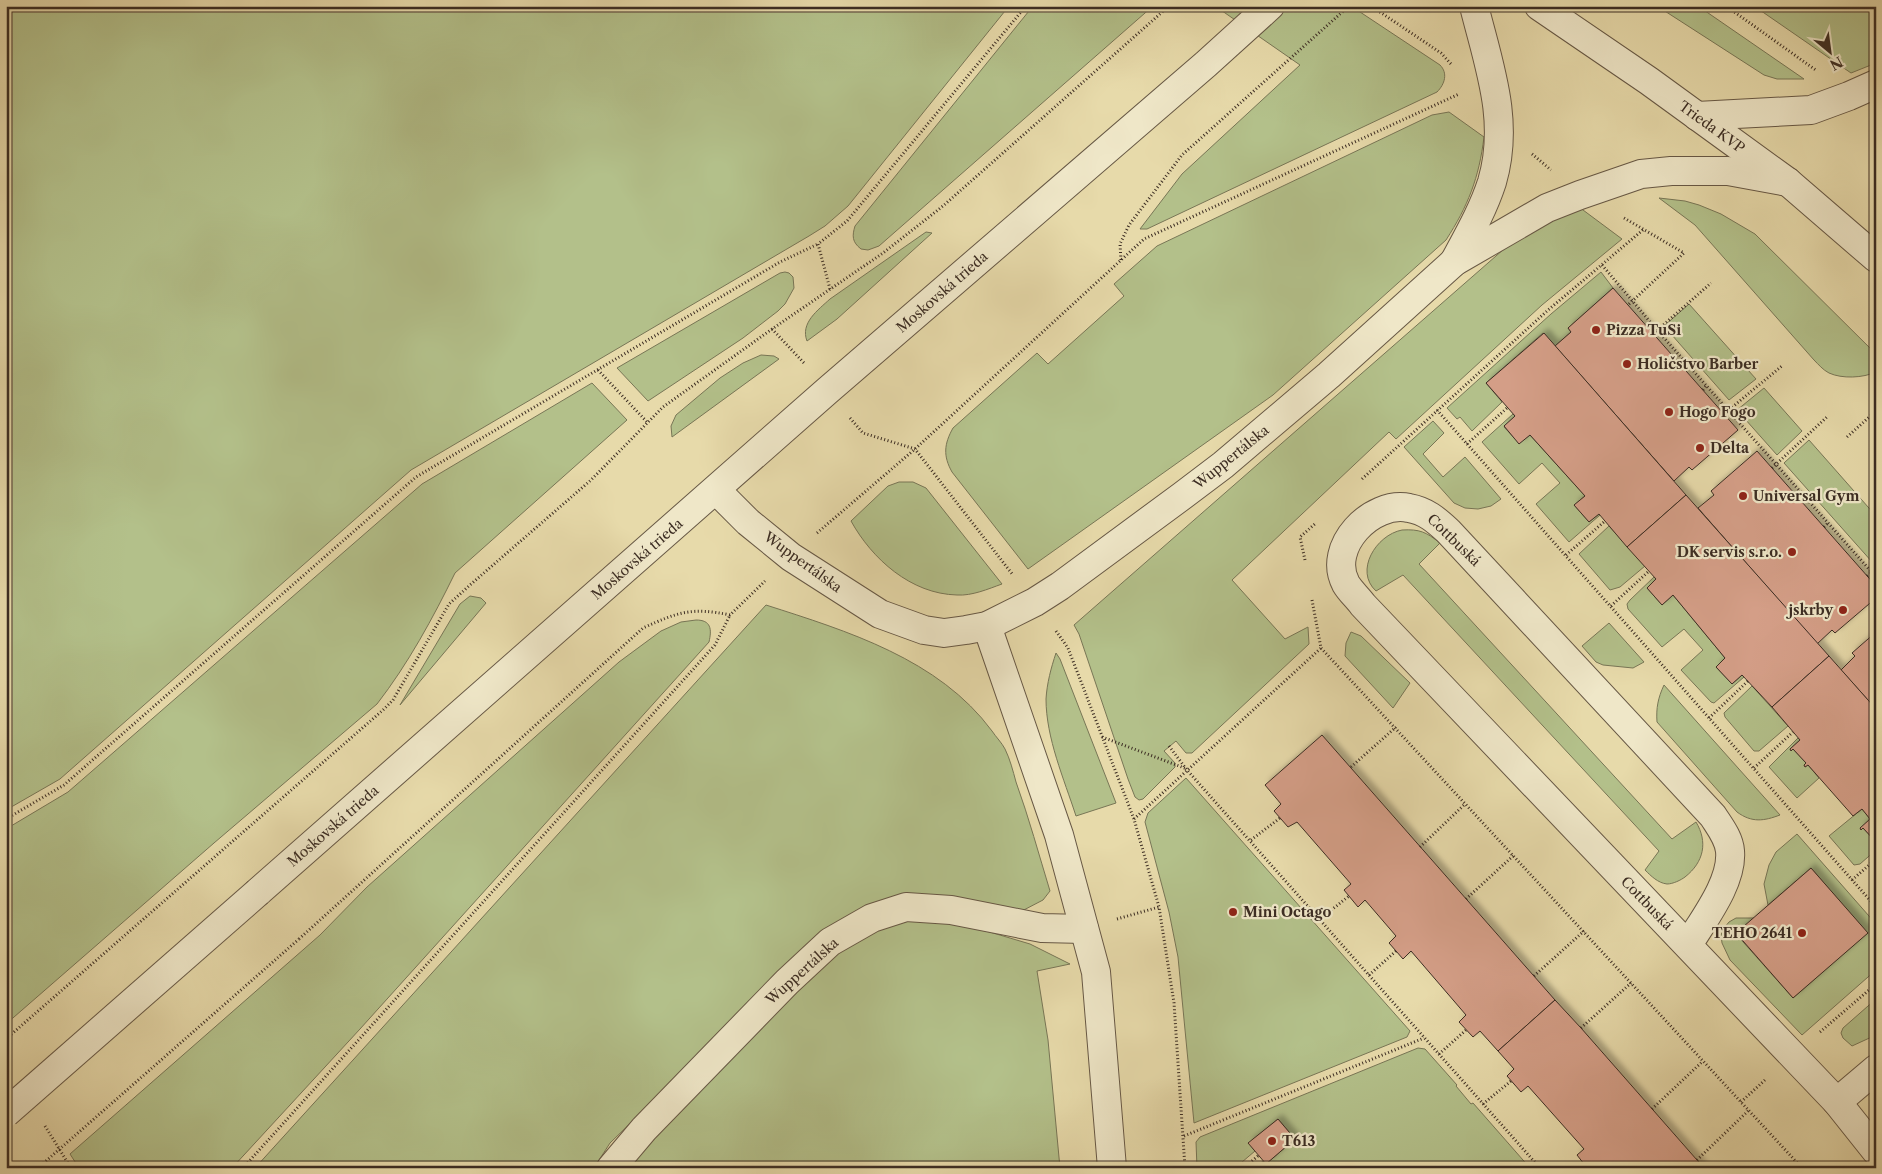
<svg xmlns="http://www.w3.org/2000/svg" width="1882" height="1174" viewBox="0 0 1882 1174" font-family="'Libre Caslon Text',serif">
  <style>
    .green { fill: #b3c08a; stroke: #787656 }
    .building { fill: #d49e87; stroke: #3c2d23; filter: url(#shadow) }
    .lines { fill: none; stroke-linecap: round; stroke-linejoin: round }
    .minor-casing { stroke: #675845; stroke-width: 30 }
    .path { stroke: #3c2d23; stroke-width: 3; stroke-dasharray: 1 2.5; stroke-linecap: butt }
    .minor { stroke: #efe7c8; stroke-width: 28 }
    .minor-bridge-casing { stroke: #675845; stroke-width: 30; stroke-linecap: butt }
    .path-bridge { stroke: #3c2d23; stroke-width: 3; stroke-dasharray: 1 2.5; stroke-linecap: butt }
    .minor-bridge { stroke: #efe7c8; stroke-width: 28 }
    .poi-dot { fill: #8f2418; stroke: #efe7c8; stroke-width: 2 }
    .labels { text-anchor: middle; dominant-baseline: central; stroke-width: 4.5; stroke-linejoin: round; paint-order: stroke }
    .street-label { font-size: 14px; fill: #3c2d23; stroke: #efe7c8 }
    .poi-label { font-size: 14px; font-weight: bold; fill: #3c2d23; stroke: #efe7c8; text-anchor: start }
  </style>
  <defs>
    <filter id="shadow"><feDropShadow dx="4.5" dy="-4.5" stdDeviation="2.5" flood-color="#0004"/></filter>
  </defs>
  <rect width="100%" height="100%" fill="#e7daaa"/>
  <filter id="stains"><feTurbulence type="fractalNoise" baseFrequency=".004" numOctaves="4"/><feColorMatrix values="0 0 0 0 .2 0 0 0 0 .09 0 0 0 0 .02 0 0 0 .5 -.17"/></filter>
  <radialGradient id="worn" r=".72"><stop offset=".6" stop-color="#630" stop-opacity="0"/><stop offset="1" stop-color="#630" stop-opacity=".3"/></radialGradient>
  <g class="green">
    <polygon points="6,6 1009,6 848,206 825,226 809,236 411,470 60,779 6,810"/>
    <path d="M1033 6H1153L879 246 868 250 861 249C852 242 852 236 855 226Z"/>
    <path d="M1215 6H1351L1440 65C1448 73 1445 84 1437 92L1147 229H1140L1182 174 1300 65Z"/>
    <polygon points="1657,6 1698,6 1804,79 1777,79 1764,75"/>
    <polygon points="1754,6 1876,6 1876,63 1851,73"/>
    <path d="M1449 112 1484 137C1479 178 1468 206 1446 240L1273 395 1028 569 952 472C943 456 944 444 953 428L1037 353 1048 364 1124 296 1114 284 1157 246 1432 115Z"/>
    <path d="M1659 198 1685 201 1699 205 1721 214 1755 234 1876 354V372C1863 378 1842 379 1829 373 1823 370 1818 364 1814 360L1695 225Z"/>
    <polygon points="1579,207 1622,239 1542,305 1396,439 1389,432 1232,580 1285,639 1308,627 1309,644 1192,753 1186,753 1176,741 1164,751 1175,763 1175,767 1143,799 1139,800 1135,797 1128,779 1079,634 1074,625 1520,235"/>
    <path d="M926 232 932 233 837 319 807 341C800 323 818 310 830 299Z"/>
    <polygon points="785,272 789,273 793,277 794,288 785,304 778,311 743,338 648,401 617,368 780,273"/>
    <polygon points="1601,272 1613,288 1568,328 1571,332 1555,346 1543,333 1486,383 1502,402 1472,431 1460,417 1457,419 1447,408 1551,314"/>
    <polygon points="1689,304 1756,379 1729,400 1664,326"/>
    <polygon points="761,355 774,356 779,359 672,437 671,426 676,415 720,378 743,363"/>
    <path d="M592 383 627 420 455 573C433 618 408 664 377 704L214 843 6 1024V829L68 792 422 484Z"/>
    <polygon points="1764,388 1802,431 1777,455 1737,410"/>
    <polygon points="1513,414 1515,416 1504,427 1519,443 1530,435 1585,496 1574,505 1589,522 1599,514 1600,515 1569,542 1536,504 1560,483 1542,463 1519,484 1482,442"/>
    <polygon points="1433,421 1444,433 1423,454 1443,477 1465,457 1501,499 1491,506 1478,509 1465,508 1454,503 1404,447"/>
    <polygon points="1809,440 1876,516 1876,561 1873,563 1784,463"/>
    <path d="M899 482H913L926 488 1002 584C988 589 972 596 957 595 911 594 872 559 851 521L888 486Z"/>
    <polygon points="1609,526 1645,566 1620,587 1610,590 1579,554"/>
    <path d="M1402 530C1420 529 1426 532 1440 543L1419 564 1672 839 1696 822C1708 842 1704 862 1685 877 1681 880 1673 884 1667 884 1658 883 1651 876 1645 870L1659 851 1403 575 1376 591C1354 571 1376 535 1402 530Z"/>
    <polygon points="1654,577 1656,579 1647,588 1662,605 1673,595 1725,658 1716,667 1732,684 1742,675 1744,677 1714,703 1711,702 1681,670 1703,650 1684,629 1662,647 1628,609 1627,604 1630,600"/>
    <polygon points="470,596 481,598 486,603 400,705 460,604"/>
    <path d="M766 605C847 631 939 659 992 731 996 737 1002 743 1005 749 1010 759 1013 771 1016 782 1029 818 1039 855 1050 891L1043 900 1018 913 883 903 646 1108 610 1143 594 1168H255Z"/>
    <path d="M696 620C711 620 712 629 709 642L360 1029 232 1168H79L70 1154 320 935 367 887 619 662 661 631 681 622Z"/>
    <polygon points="1609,623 1644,662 1633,668 1603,665 1596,662 1582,646"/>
    <polygon points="1351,632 1361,636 1410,683 1393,708 1345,656 1346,643"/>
    <path d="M1056 653 1060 659 1116 803 1076 816C1064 779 1046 738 1046 699 1047 683 1051 668 1056 653Z"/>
    <path d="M1664 685 1780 815C1764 821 1752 823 1737 812L1657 722C1656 708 1658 698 1664 685Z"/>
    <polygon points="1752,686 1788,726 1759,751 1754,751 1725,717 1724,713"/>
    <polygon points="1798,738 1800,740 1790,749 1791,751 1793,749 1806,763 1804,765 1805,767 1808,765 1819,778 1797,798 1769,767"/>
    <polygon points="1186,778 1410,1031 1407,1037 1194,1123 1178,957 1169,912 1145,822 1148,813"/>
    <polygon points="1862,809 1870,819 1860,829 1861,830 1863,828 1876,842 1874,844 1876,845 1876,850 1860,864 1854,865 1829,836"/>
    <polygon points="1797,834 1876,924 1876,970 1802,1035 1730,960 1722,943 1721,935 1724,928 1729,922 1736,918 1754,918 1736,934 1793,998 1867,933 1811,868 1768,905 1764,884 1769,865 1776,852"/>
    <polygon points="936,916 1030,944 1070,964 1037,971 1048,1040 1060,1168 624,1168 831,953 897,918"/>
    <polygon points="1876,999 1876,1035 1852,1046 1843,1038 1841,1033 1843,1028"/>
    <polygon points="1418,1048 1425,1049 1457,1085 1456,1086 1471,1104 1473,1103 1530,1168 1255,1168 1263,1161 1266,1164 1295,1139 1278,1119 1249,1143 1255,1151 1235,1168 1197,1168 1196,1142 1200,1137"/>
  </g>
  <g class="building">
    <polygon points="1613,288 1738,430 1692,470 1689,467 1674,481 1555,346 1571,332 1568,328"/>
    <polygon points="1544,333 1686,495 1627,547 1599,514 1589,522 1574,505 1585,496 1530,435 1519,444 1504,426 1515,416 1486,383"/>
    <polygon points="1757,451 1876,586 1876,598 1835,633 1832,630 1817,644 1698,508 1714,495 1711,491"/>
    <polygon points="1686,495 1829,656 1772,707 1742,675 1732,684 1716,667 1725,658 1673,595 1662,605 1647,588 1656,579 1627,547"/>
    <polygon points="1876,632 1876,709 1841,670 1855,656 1852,653"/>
    <polygon points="1829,656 1876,709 1876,842 1863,828 1861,830 1860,828 1870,819 1862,809 1853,816 1808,765 1805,767 1804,765 1806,763 1793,749 1791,751 1790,749 1800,740 1772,707"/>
    <polygon points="1322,735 1555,1000 1498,1051 1480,1031 1473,1037 1459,1022 1466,1015 1411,951 1403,959 1389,943 1396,936 1365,900 1358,907 1344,890 1351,884 1297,822 1288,827 1274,811 1281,804 1265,785"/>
    <polygon points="1811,868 1868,933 1793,998 1736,933"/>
    <polygon points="1555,1000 1581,1028 1704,1168 1601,1168 1599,1165 1595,1168 1588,1168 1584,1164 1577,1155 1584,1149 1528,1086 1521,1092 1507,1076 1514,1069 1498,1051"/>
    <polygon points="1278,1119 1295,1139 1266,1164 1248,1143"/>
  </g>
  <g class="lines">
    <defs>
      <g id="minor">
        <polyline points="1539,6 1649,81 1788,182 1876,258"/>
        <polyline points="1697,116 1811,110 1849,96 1876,84"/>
        <path d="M1454 262C1468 236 1483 210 1492 182 1510 121 1489 66 1474 6"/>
        <polyline points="716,490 748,522 791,557 880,614 924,630 944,633 966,630 987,626 1035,602 1060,586 1182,496 1223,465 1329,375 1454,262 1547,208 1580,195 1641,174 1671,171 1728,171 1788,182"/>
        <polyline points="987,626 1059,835 1096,972 1112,1168"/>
        <polyline points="258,892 827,391 1206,64 1270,6"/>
        <path d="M1688 945C1703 920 1733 882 1730 851 1729 838 1720 827 1713 816L1448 531C1436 520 1426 511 1409 508 1372 500 1326 547 1346 584 1350 591 1358 598 1363 605L1837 1102 1876 1151"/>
        <polyline points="1837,1102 1876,1069"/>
        <polyline points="611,1168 644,1129 787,982 830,942 872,918 906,907 951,910 1042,928 1084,929"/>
      </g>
    </defs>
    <use href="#minor" class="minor-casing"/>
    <g class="path">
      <polyline points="1371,6 1441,53 1451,64"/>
      <polyline points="1726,6 1817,71"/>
      <polyline points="1532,154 1551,170"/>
      <polyline points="1624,218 1684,253 1628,305"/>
      <polyline points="1121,260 1120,244 1129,225 1182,155 1349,6"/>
      <polyline points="1602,265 1657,330 1876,577"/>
      <polyline points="830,289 818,244 847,221 1026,6"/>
      <polyline points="772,329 804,363"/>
      <polyline points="1653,334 1711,283"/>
      <polyline points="598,370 647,422"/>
      <polyline points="1703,390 1706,386"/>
      <polyline points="1437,410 1876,907"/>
      <polyline points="1724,414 1783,365"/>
      <polyline points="850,418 863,433 915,449 1013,575"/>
      <polyline points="1847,437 1876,411"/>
      <polyline points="1467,444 1507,408"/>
      <polyline points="1772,468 1828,416"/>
      <polyline points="1362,479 1547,311 1644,229"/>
      <polyline points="1824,527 1828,523"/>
      <polyline points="817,533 915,449 1144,239 1459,94"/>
      <polyline points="1566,555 1605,521"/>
      <polyline points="1305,560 1300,537 1316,523"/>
      <polyline points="1867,576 1876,569"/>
      <polyline points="1312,600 1321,648 1802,1168"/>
      <polyline points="1611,606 1649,571"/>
      <polyline points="1056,631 1068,648 1134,819 1159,907 1174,1003 1185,1168"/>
      <polyline points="1709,718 1748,681"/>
      <polyline points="1102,737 1187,769"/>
      <polyline points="1169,746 1187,770 1540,1168"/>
      <polyline points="1351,767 1396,727"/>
      <polyline points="1754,768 1793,732"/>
      <polyline points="6,819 64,785 416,477 780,262 818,244"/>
      <polyline points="1134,819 1321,648"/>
      <polyline points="1251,840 1280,818"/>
      <polyline points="1420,847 1465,804"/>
      <polyline points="1852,880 1876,859"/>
      <polyline points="1466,899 1514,855"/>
      <polyline points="1117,919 1159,907"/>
      <polyline points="1320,919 1349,896"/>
      <path d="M299 939 643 628C678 612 692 607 730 615L765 581"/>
      <polyline points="1369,975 1396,951"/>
      <polyline points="1534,976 1584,931"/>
      <polyline points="1581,1028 1631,983"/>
      <polyline points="1820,1032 1876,984"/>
      <polyline points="6,1039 383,710 393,700 449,604 470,585 591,480 663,407 772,329 883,253 943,206 1169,6"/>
      <polyline points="1439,1054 1466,1030"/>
      <polyline points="1741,1102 1766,1079"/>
      <polyline points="1483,1104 1511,1081"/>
      <polyline points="1652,1109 1703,1061"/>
      <polyline points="45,1126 71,1168"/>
      <polyline points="1184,1136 1424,1038"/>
      <polyline points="1697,1160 1749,1110"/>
      <polyline points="243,1168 715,645 730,615"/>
      <polyline points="1244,1168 1259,1155"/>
      <polyline points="1580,1168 1584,1164"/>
    </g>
    <use href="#minor" class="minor"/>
    <defs>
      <polyline id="minor-bridge" points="6,1113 258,892"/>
    </defs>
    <use href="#minor-bridge" class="minor-bridge-casing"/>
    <polyline class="path-bridge" points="38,1168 299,939"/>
    <use href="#minor-bridge" class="minor-bridge"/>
  </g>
  <g class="poi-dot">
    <circle cx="1596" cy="330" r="5"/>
    <circle cx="1627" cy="364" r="5"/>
    <circle cx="1669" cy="412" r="5"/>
    <circle cx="1700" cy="448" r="5"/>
    <circle cx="1743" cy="496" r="5"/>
    <circle cx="1792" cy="552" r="5"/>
    <circle cx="1843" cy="610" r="5"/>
    <circle cx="1233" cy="912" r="5"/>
    <circle cx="1802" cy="933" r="5"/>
    <circle cx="1272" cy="1141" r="5"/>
  </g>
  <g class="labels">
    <g class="street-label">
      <text transform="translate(1712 127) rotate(36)">Trieda KVP</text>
      <text transform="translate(942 292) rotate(-41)">Moskovská trieda</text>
      <text transform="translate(1231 457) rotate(-39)">Wuppertálska</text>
      <text transform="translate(1454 540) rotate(44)">Cottbuská</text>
      <text transform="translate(637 559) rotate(-41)">Moskovská trieda</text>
      <text transform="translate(803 562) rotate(36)">Wuppertálska</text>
      <text transform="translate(333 826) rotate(-41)">Moskovská trieda</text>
      <text transform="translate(1647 903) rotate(46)">Cottbuská</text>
      <text transform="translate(802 971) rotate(-42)">Wuppertálska</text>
    </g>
    <g class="poi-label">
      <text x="1606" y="330">Pizza TuSi</text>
      <text x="1637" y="364">Holičstvo Barber</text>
      <text x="1679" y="412">Hogo Fogo</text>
      <text x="1710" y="448">Delta</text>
      <text x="1753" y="496">Universal Gym</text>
      <text x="1782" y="552" text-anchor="end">DK servis s.r.o.</text>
      <text x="1833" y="610" text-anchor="end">jskrby</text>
      <text x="1243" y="912">Mini Octago</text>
      <text x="1792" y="933" text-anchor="end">TEHO 2641</text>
      <text x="1282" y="1141">T613</text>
    </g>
  </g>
  <rect width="1882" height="1174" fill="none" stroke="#e7daaa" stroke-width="25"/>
  <rect x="8" y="8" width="1867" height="1159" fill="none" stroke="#3c2d23" stroke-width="2.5"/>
  <rect x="12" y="12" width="1857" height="1149" fill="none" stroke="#3c2d23"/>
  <g transform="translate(1830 52) rotate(151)" stroke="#efe7c8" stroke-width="4" paint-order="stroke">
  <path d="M0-4L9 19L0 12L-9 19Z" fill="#3c2d23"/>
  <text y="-8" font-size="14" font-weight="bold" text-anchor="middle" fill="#3c2d23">N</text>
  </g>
  <rect width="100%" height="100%" filter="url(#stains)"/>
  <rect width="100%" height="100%" fill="url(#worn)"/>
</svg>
